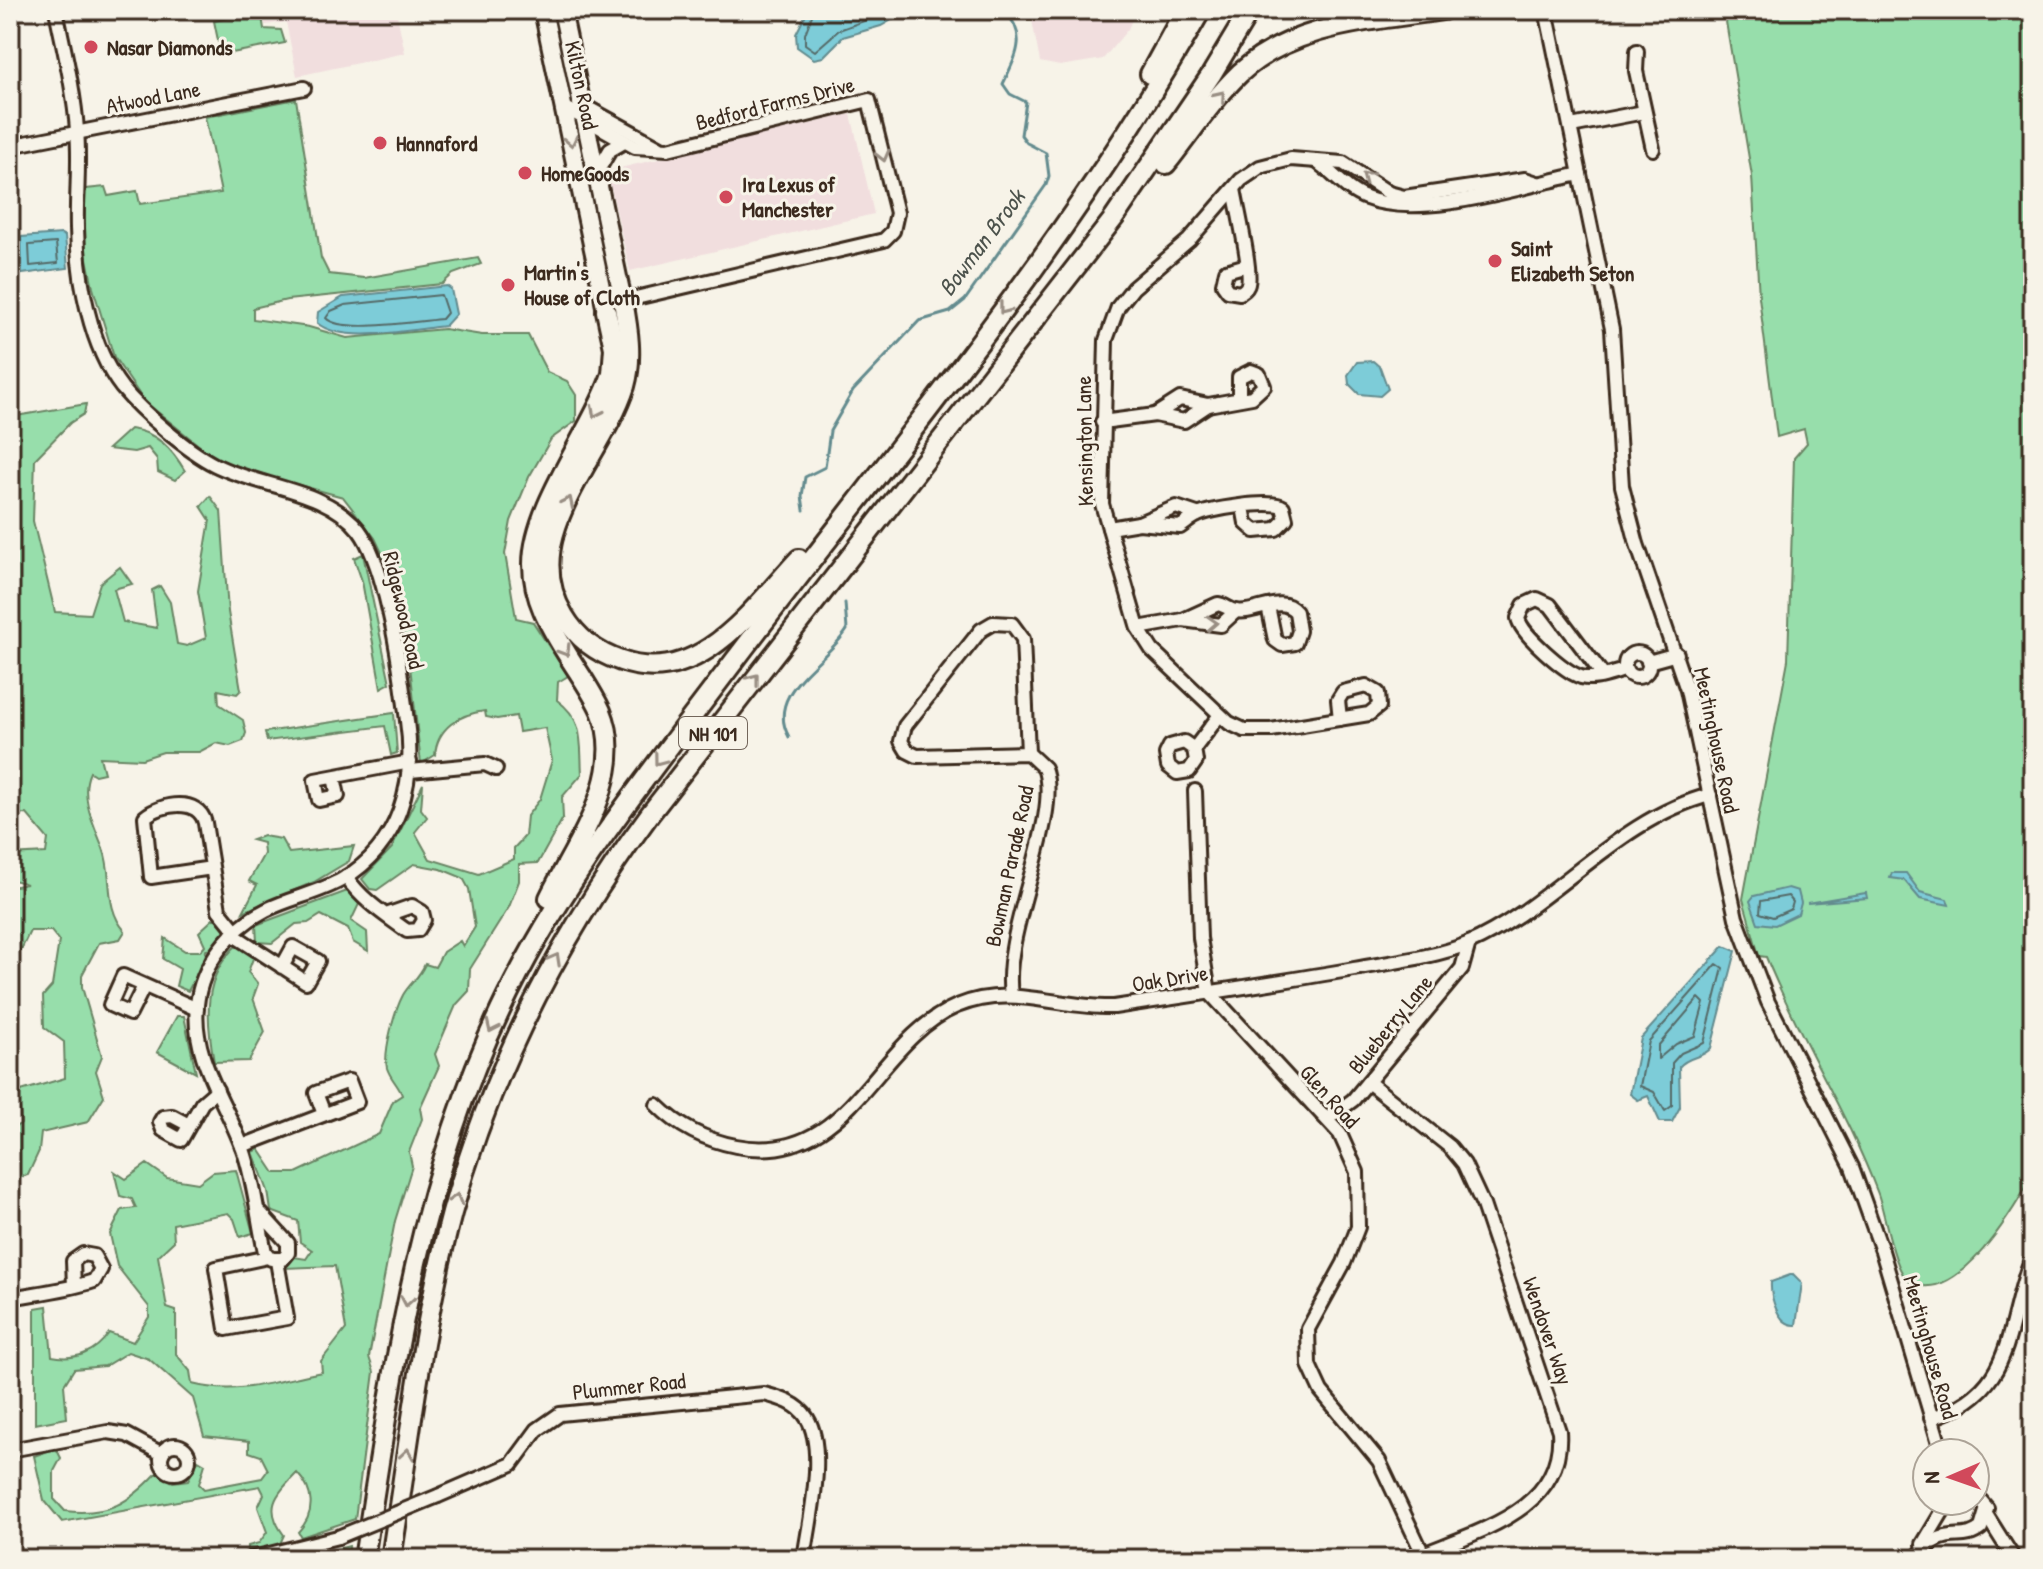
<svg xmlns="http://www.w3.org/2000/svg" width="2043" height="1569" viewBox="0 0 2043 1569" font-family="'Patrick Hand',sans-serif">
  <style>
    .built { fill: #f1dede }
    .green { fill: #97deab; stroke: #698464; stroke-width: 2 }
    .water { fill: #7dccd8; stroke: #638b8e; stroke-width: 2 }
    .lines { fill: none; stroke-linecap: round; stroke-linejoin: round }
    .shore { stroke: #556b68; stroke-width: 2 }
    .stream { stroke: #638b8e; stroke-width: 3 }
    .minor-casing { stroke: #3b2a1e; stroke-width: 18 }
    .major-casing { stroke: #3b2a1e; stroke-width: 22 }
    .highway-casing { stroke: #3b2a1e; stroke-width: 24 }
    .minor { stroke: #f7f3e8; stroke-width: 12 }
    .major { stroke: #f7f3e8; stroke-width: 16 }
    .highway { stroke: #f7f3e8; stroke-width: 18 }
    .minor-bridge-casing { stroke: #3b2a1e; stroke-width: 18; stroke-linecap: butt }
    .minor-bridge { stroke: #f7f3e8; stroke-width: 12 }
    .oneway { stroke: #998e83 }
    .poi-dot { fill: #d1495b; stroke: #f7f3e8; stroke-width: 3 }
    .labels { text-anchor: middle; dominant-baseline: central; stroke-width: 6; stroke-linejoin: round; paint-order: stroke }
    .shield { fill: #f7f3e8; stroke: #73665b; stroke-width: 2 }
    .shield-label { font-size: 20px; font-weight: bold; fill: #3b2a1e }
    .poi-label { font-size: 22px; font-weight: bold; fill: #3b2a1e; stroke: #f7f3e8; text-anchor: start }
    .street-label { font-size: 22px; fill: #3b2a1e; stroke: #f7f3e8 }
    .water-label { font-size: 24px; font-style: italic; fill: #4c524c; stroke: #f7f3e8 }
  </style>
  <rect width="100%" height="100%" fill="#f7f3e8"/>
  <filter id="ink" filterUnits="userSpaceOnUse"><feTurbulence type="fractalNoise" baseFrequency=".0125" numOctaves="2"/><feDisplacementMap in="SourceGraphic" scale="16" xChannelSelector="R" yChannelSelector="G"/><feConvolveMatrix kernelMatrix="1 2 1 2 8 2 1 2 1" color-interpolation-filters="sRGB"/></filter>
  <g filter="url(#ink)">
    <g class="built">
      <polygon points="262,10 396,10 405,53 297,76 286,22 265,25"/>
      <polygon points="1030,10 1136,10 1128,29 1103,59 1060,66 1040,62"/>
      <polygon points="851,114 874,214 630,271 607,171"/>
    </g>
    <g class="green">
      <polygon points="249,10 261,10 264,29 281,30 285,43 221,55 214,21 248,14"/>
      <path d="M1724 10H2033V1175C2016 1206 1957 1308 1910 1282 1894 1273 1885 1213 1878 1194 1847 1112 1799 1038 1766 957L1759 956 1743 899 1788 660 1794 458 1807 443 1804 429 1777 437 1759 297 1752 176Z"/>
      <path d="M296 99 321 258 329 274 364 278 478 258 481 264 453 274 442 284 287 300 253 308V319L309 327 347 338 444 329 482 335H528L547 372 567 381 576 395V421L551 439 529 477 511 521 505 554 516 618 533 622 568 676 558 682 557 700C585 721 580 741 582 774L562 797 563 818 538 863 519 864V881L509 907 470 969 469 991 456 1005 435 1054 439 1066 420 1108 422 1119 409 1152 412 1166 395 1221 369 1357 374 1372 355 1519 301 1537 298 1532C316 1513 314 1491 297 1473 276 1495 263 1507 284 1535L279 1546 248 1554V1546L259 1543 267 1532 258 1507 264 1494 260 1486 62 1522 44 1500 34 1456 56 1448 61 1458 54 1471V1499L65 1511C108 1516 129 1503 157 1473L173 1482 188 1480 198 1460 205 1464 199 1484 204 1489 262 1478 268 1470 261 1456 249 1452V1441L204 1436 193 1398 149 1359 128 1352 105 1366 74 1369 64 1385 67 1418 35 1424V1308L47 1306 52 1356C76 1361 96 1352 109 1333L133 1342 149 1317V1307L117 1266 110 1234 122 1210 136 1208 132 1199 120 1196 114 1171 126 1179 147 1164 167 1178 198 1183 213 1172 236 1170 253 1233 240 1237 234 1219 228 1213 173 1224 174 1241 158 1256 167 1308 176 1311V1354L190 1371 192 1384C240 1396 274 1381 322 1372L321 1361 346 1329 335 1266 285 1268 294 1257 306 1259 312 1250 300 1242 298 1221 271 1211 268 1191 253 1152 259 1149 275 1173H296L379 1134 393 1101 402 1095C399 1086 390 1078 387 1068 383 1052 395 1010 403 995 410 983 419 978 425 964L435 967 443 952 460 941 463 946 475 927 469 889 463 878 441 869 414 864 377 890 370 889 362 879 392 848 423 784 421 809 427 817 415 832 430 859 479 874 514 859V848L525 836 527 816 540 799 552 760 545 728 519 732 516 716 497 719 486 717 485 711C459 714 437 728 435 755L421 764 410 666 394 578 375 538 343 497 222 464 144 401 114 357 93 288 83 239 86 189 105 187 108 196 137 191 140 204 221 193 205 117Z"/>
      <path d="M86 404 84 414 70 423 35 459 33 521 55 612 90 614 100 583 120 567 132 584 114 589 123 622 157 628 152 590 160 586 170 602 177 644 187 646 206 638 198 591 210 520 201 506 210 496 221 511 228 612 241 690 237 694 218 690 219 704 243 720 246 733 243 741 230 746 216 743 199 752H163L142 759 100 757 104 773 95 775 90 772C79 796 94 825 103 848 114 877 103 906 125 931L120 939 99 943 82 975V987L102 1056 96 1071 104 1096 88 1122 41 1133 39 1151 28 1175 17 1178 10 1169V1129L21 1124 20 1109 10 1101V1090L21 1091 65 1078 64 1042 44 1027 43 996 52 986 59 941 51 931H30L21 950 10 949 13 930 10 887 27 884 10 879V855L46 853 48 839 27 814 10 815V800L14 799C8 757 19 716 16 673L10 675V417Z"/>
      <path d="M130 429C157 432 172 449 185 471L175 480 158 472 157 459 148 448 134 452 108 449Z"/>
      <polygon points="363,554 390,683 381,688 362,581 354,558"/>
      <polygon points="394,713 397,753 391,755 385,726 267,741 265,732"/>
      <polygon points="263,836 281,839 289,853 354,846 349,861 314,882 243,912 257,885 249,881 264,854 263,843 252,840"/>
      <polygon points="350,890 360,902 351,921 367,932 368,951 353,942 348,929 321,915 308,923 296,924 272,943 257,942 256,925"/>
      <polygon points="213,919 221,919 226,933 218,948 206,950 205,959 188,991 176,986 180,969 163,959 165,938 185,951 200,951 205,945 199,932"/>
      <path d="M238 944 255 953 248 972 258 984 253 998 265 1032 249 1061 214 1062C206 1019 202 976 238 944Z"/>
      <polygon points="177,1016 184,1016 196,1073 157,1052"/>
      <polygon points="349,1546 349,1559 300,1559 302,1558"/>
    </g>
    <g class="water">
      <polygon points="808,10 909,10 881,26 843,37 823,57 814,59 797,47 796,34"/>
      <polygon points="61,234 65,236 68,268 22,274 21,237"/>
      <path d="M447 286 451 289 456 314 445 326C412 329 343 345 317 323L318 312 343 297Z"/>
      <polygon points="1373,361 1380,367 1388,389 1380,396 1359,394 1349,384 1348,375 1357,362"/>
      <polygon points="1892,873 1906,873 1920,892 1947,899 1949,905 1920,899 1904,880 1890,878"/>
      <polygon points="1788,888 1798,891 1801,903 1798,914 1775,925 1758,923 1750,901 1754,896"/>
      <polygon points="1866,893 1867,898 1807,903"/>
      <path d="M1724 946 1736 951 1711 1048C1702 1059 1689 1055 1679 1067L1680 1107 1672 1122H1660L1648 1096 1638 1100 1630 1094 1641 1038Z"/>
      <path d="M1793 1274 1802 1283 1796 1325C1778 1326 1770 1297 1771 1282Z"/>
    </g>
    <g class="lines">
      <g class="shore">
        <polyline points="814,10 805,34 805,44 815,51 839,30 894,10"/>
        <polygon points="56,243 58,263 30,266 29,245"/>
        <path d="M441 295 447 313 442 319C419 321 340 334 326 318L331 311 345 305Z"/>
        <polygon points="1788,896 1793,902 1791,909 1773,917 1760,913 1761,901"/>
        <polygon points="1717,964 1723,968 1704,1043 1681,1053 1672,1063 1672,1106 1665,1111 1654,1092 1640,1086 1649,1041"/>
        <polygon points="1699,998 1704,1003 1695,1036 1676,1044 1658,1059 1658,1046"/>
      </g>
      <g class="stream">
        <path d="M804 510 802 496 805 477 825 467 830 431 853 391 919 321 950 312 965 300 1046 185 1049 176 1046 153 1027 143 1021 135 1026 102 1010 94 1003 84C1016 56 1029 36 1004 10"/>
        <path d="M789 737C764 692 826 663 847 630L845 603"/>
      </g>
      <defs>
        <g id="minor">
          <path d="M56 10C64 50 74 89 77 130 80 163 76 196 77 228 78 279 90 347 122 388 142 412 187 451 215 465 261 488 325 488 359 530 387 567 401 672 407 721 416 783 400 845 343 879 319 893 290 898 266 910 230 928 201 965 197 1005 191 1060 229 1105 245 1155 255 1187 258 1220 265 1252L271 1259H283L288 1253V1243L257 1209"/>
          <polyline points="1546,10 1612,329 1622,486 1637,544 1687,690 1736,918 1768,1002 1852,1167 1882,1251 1942,1453"/>
          <polyline points="1637,51 1636,71 1653,149"/>
          <polyline points="579,103 659,147"/>
          <polyline points="564,107 635,147 668,149 869,100 897,213 893,231 884,240 623,301"/>
          <polyline points="1571,126 1644,112"/>
          <polyline points="10,146 304,88"/>
          <path d="M1316 161C1333 173 1347 191 1366 198 1421 220 1523 186 1580 174"/>
          <polyline points="596,174 610,150 624,142"/>
          <path d="M1234 189C1237 207 1252 270 1248 284 1247 289 1244 290 1240 293L1228 291 1223 284 1226 271 1247 265"/>
          <polyline points="1155,415 1180,399 1208,405 1252,397 1264,386 1259,374 1251,371 1239,377 1239,399"/>
          <polyline points="1102,422 1155,415 1184,421 1208,405"/>
          <path d="M1139 523 1180 527C1185 524 1190 519 1196 516 1208 509 1272 499 1283 507L1286 519 1276 529 1255 531 1246 523 1243 507"/>
          <polyline points="1109,528 1139,523 1176,507 1197,514"/>
          <polyline points="1183,620 1221,625 1236,611"/>
          <path d="M1138 628 1183 620 1218 604C1225 605 1229 610 1236 611 1255 615 1281 593 1296 612L1299 631 1295 643 1282 645 1275 640 1268 606"/>
          <circle cx="1637" cy="665" r="12"/>
          <polyline points="1648,662 1677,654"/>
          <path d="M1603 675 1550 605 1537 599 1524 605 1518 618C1521 634 1565 672 1581 677 1595 681 1612 673 1625 670"/>
          <polyline points="1340,719 1338,700 1343,692 1366,686 1378,693 1379,706 1369,714 1271,730 1244,730 1229,723 1152,650 1138,628 1102,504 1106,340 1118,307 1133,288 1189,240 1241,180 1260,167 1291,159 1343,163 1389,193 1404,197 1525,179 1537,183"/>
          <polyline points="1194,749 1196,761 1189,771 1177,773 1168,766 1166,754 1170,746 1184,742 1194,749 1219,716"/>
          <polyline points="410,771 485,764 496,769"/>
          <polyline points="334,777 338,796 319,800 315,780 410,762"/>
          <polyline points="1195,791 1200,938 1209,992 1340,1134 1357,1172 1358,1227 1344,1263 1308,1329 1309,1365 1321,1391 1379,1461 1423,1554"/>
          <path d="M212 868 151 877 145 817C161 803 199 797 205 823L219 910 236 931"/>
          <path d="M346 877C363 901 384 914 407 931L418 930 424 920 422 912 412 906 389 914"/>
          <polyline points="232,934 306,982 318,961 293,947 282,967"/>
          <polyline points="144,986 130,1014 110,1005 123,976 197,1009"/>
          <path d="M1011 995C1001 931 1063 816 1044 768L1028 753 917 756 907 751 901 741 905 726 981 630 993 623 1012 624 1023 639 1028 753"/>
          <path d="M1368 1082 1450 1147 1464 1164 1483 1205 1559 1431C1565 1513 1472 1532 1411 1559"/>
          <path d="M657 1105C679 1127 705 1140 736 1146 851 1168 873 1041 957 1006 1011 983 1060 1009 1114 1007 1194 995 1274 983 1354 969 1391 962 1432 958 1467 944 1553 907 1616 819 1710 795"/>
          <polyline points="1327,1119 1353,1100 1462,968 1469,943"/>
          <polyline points="189,1125 172,1116 163,1117 160,1122 163,1130 181,1140 202,1103 217,1090"/>
          <polyline points="242,1146 357,1102 349,1081 316,1093 324,1114"/>
          <polyline points="268,1257 216,1268 226,1329 287,1318 277,1261"/>
          <path d="M10 1298C37 1293 67 1290 94 1281L101 1269 94 1256 83 1254 73 1261 74 1286"/>
          <path d="M1931 1418C2019 1391 2003 1326 2033 1255"/>
          <circle cx="175" cy="1459" r="14"/>
          <polyline points="10,1450 108,1432 127,1435 162,1454"/>
          <path d="M438 1496 512 1464 537 1430 560 1414 764 1394C780 1398 798 1403 807 1418 827 1450 809 1522 804 1559"/>
          <polyline points="1987,1516 2014,1559"/>
          <polyline points="1923,1544 1944,1509"/>
          <path d="M1917 1557C1947 1522 1960 1545 1981 1528L1987 1508 1975 1494"/>
          <polyline points="10,1558 10,1559"/>
          <polyline points="249,1559 338,1537"/>
        </g>
        <g id="major">
          <polyline points="543,10 606,311"/>
          <polyline points="562,10 623,301"/>
        </g>
        <g id="highway">
          <polyline points="1150,74 1185,10"/>
          <path d="M1166 164C1190 134 1212 100 1240 73 1295 23 1373 21 1443 10"/>
          <path d="M623 301C628 328 633 358 625 386 602 459 515 537 564 616 577 638 597 653 621 661 699 689 753 608 799 559"/>
          <path d="M549 898C576 843 628 775 601 711 592 691 578 672 567 654 549 625 533 598 533 564 533 505 593 431 612 374L614 348 606 311"/>
          <path d="M364 1559C393 1372 418 1184 500 1011 560 882 650 773 735 660 896 448 1070 243 1201 10"/>
          <path d="M391 1559C409 1444 422 1326 452 1213 492 1067 561 935 650 814L1114 218 1211 75 1250 10"/>
        </g>
      </defs>
      <use href="#minor" class="minor-casing"/>
      <use href="#major" class="major-casing"/>
      <use href="#highway" class="highway-casing"/>
      <use href="#minor" class="minor"/>
      <use href="#major" class="major"/>
      <use href="#highway" class="highway"/>
      <defs>
        <polyline id="minor-bridge" points="338,1537 438,1496"/>
      </defs>
      <use href="#minor-bridge" class="minor-bridge-casing"/>
      <use href="#minor-bridge" class="minor-bridge"/>
    </g>
    <defs><path id="oneway-chevron" d="M-2-3.5L2.5 0L-2 3.5" fill="none" stroke-width="1.6" stroke-linecap="round" stroke-linejoin="round" transform="scale(2)"/></defs>
    <g class="oneway">
      <use href="#oneway-chevron" transform="translate(1220 96) rotate(-50)"/>
      <use href="#oneway-chevron" transform="translate(571 141) rotate(78)"/>
      <use href="#oneway-chevron" transform="translate(883 156) rotate(76)"/>
      <use href="#oneway-chevron" transform="translate(1367 177) rotate(-143)"/>
      <use href="#oneway-chevron" transform="translate(1004 309) rotate(128)"/>
      <use href="#oneway-chevron" transform="translate(596 412) rotate(116)"/>
      <use href="#oneway-chevron" transform="translate(568 502) rotate(-64)"/>
      <use href="#oneway-chevron" transform="translate(1212 623) rotate(-3)"/>
      <use href="#oneway-chevron" transform="translate(565 651) rotate(58)"/>
      <use href="#oneway-chevron" transform="translate(754 679) rotate(-52)"/>
      <use href="#oneway-chevron" transform="translate(659 760) rotate(127)"/>
      <use href="#oneway-chevron" transform="translate(555 959) rotate(-61)"/>
      <use href="#oneway-chevron" transform="translate(492 1027) rotate(115)"/>
      <use href="#oneway-chevron" transform="translate(456 1199) rotate(-74)"/>
      <use href="#oneway-chevron" transform="translate(407 1301) rotate(100)"/>
      <use href="#oneway-chevron" transform="translate(407 1454) rotate(-81)"/>
    </g>
  </g>
  <g class="poi-dot">
    <circle cx="91" cy="47" r="8"/>
    <circle cx="380" cy="143" r="8"/>
    <circle cx="525" cy="173" r="8"/>
    <circle cx="726" cy="197" r="8"/>
    <circle cx="1495" cy="261" r="8"/>
    <circle cx="508" cy="285" r="8"/>
  </g>
  <g class="labels">
    <rect class="shield" x="679" y="717" width="68" height="32" rx="6"/>
    <g class="shield-label">
      <text x="713" y="733">NH 101</text>
    </g>
    <g class="poi-label">
      <text x="107" y="47">Nasar Diamonds</text>
      <text x="396" y="143">Hannaford</text>
      <text x="541" y="173">HomeGoods</text>
      <text x="742" y="184">Ira Lexus of<tspan x="742" dy="25">Manchester</tspan></text>
      <text x="1511" y="248">Saint<tspan x="1511" dy="25">Elizabeth Seton</tspan></text>
      <text x="524" y="272">Martin's<tspan x="524" dy="25">House of Cloth</tspan></text>
    </g>
    <g class="street-label">
      <text transform="translate(582 85) rotate(78)">Kilton Road</text>
      <text transform="translate(153 97) rotate(-11)">Atwood Lane</text>
      <text transform="translate(775 103) rotate(-14)">Bedford Farms Drive</text>
      <text transform="translate(1084 441) rotate(-91)">Kensington Lane</text>
      <text transform="translate(404 610) rotate(77)">Ridgewood Road</text>
      <text transform="translate(1717 740) rotate(78)">Meetinghouse Road</text>
      <text transform="translate(1009 866) rotate(-78)">Bowman Parade Road</text>
      <text transform="translate(1170 978) rotate(-9)">Oak Drive</text>
      <text transform="translate(1390 1024) rotate(-51)">Blueberry Lane</text>
      <text transform="translate(1330 1096) rotate(48)">Glen Road</text>
      <text transform="translate(1548 1331) rotate(71)">Wendover Way</text>
      <text transform="translate(1931 1347) rotate(74)">Meetinghouse Road</text>
      <text transform="translate(629 1386) rotate(-6)">Plummer Road</text>
    </g>
    <g class="water-label">
      <text transform="translate(981 242) rotate(-53)">Bowman Brook</text>
    </g>
  </g>
  <rect width="2043" height="1569" fill="none" stroke="#f7f3e8" stroke-width="40"/>
  <rect x="20" y="20" width="2003" height="1529" fill="none" stroke="#3b2a1e" stroke-width="3" filter="url(#ink)"/>
  <g transform="translate(1951 1477) rotate(268)"><circle r="38" fill="#f7f3e8" stroke="#aca397" stroke-width="2"/>
  <path d="M0-6L14 30L0 20L-14 30Z" fill="#d1495b"/>
  <text y="-12" font-size="22" font-weight="bold" text-anchor="middle" fill="#3b2a1e">N</text>
  </g>
</svg>
